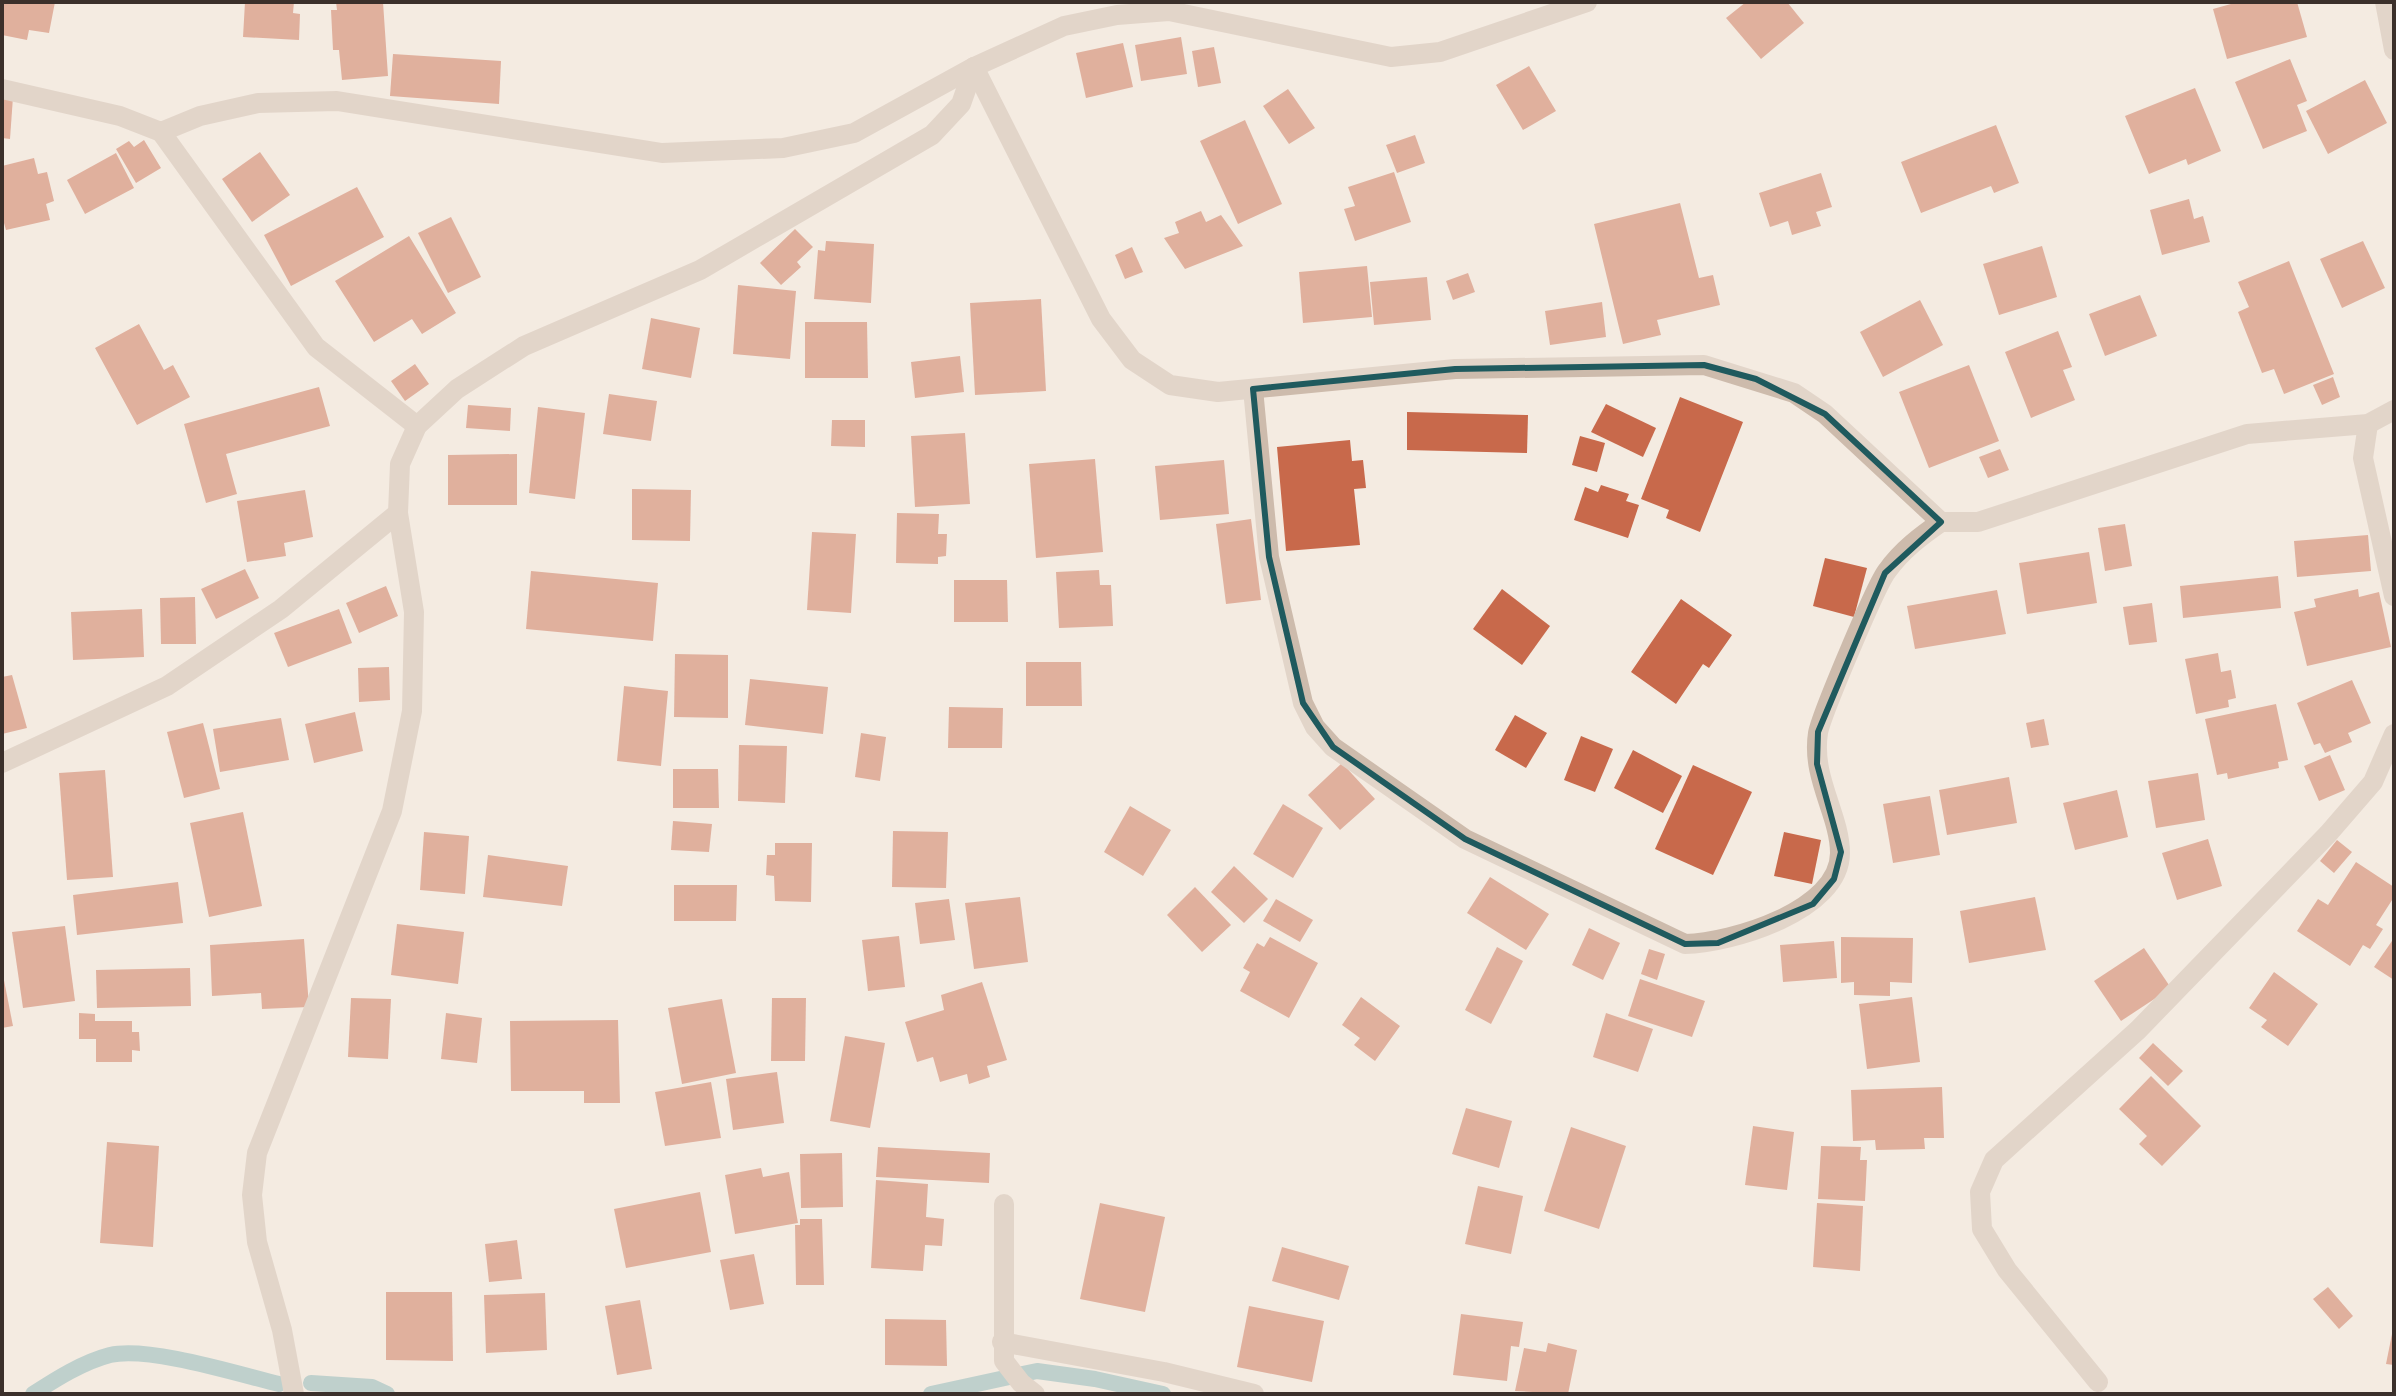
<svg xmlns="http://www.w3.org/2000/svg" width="2396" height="1396" viewBox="0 0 2396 1396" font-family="'IBM Plex Sans',sans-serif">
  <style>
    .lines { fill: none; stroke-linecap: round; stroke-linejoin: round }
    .stream { stroke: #7fb0b2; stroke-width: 16 }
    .building { fill: #c8694b }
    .minor { stroke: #cdbbac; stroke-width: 20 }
    .marked { fill: none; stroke: #1f5a5e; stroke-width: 6; stroke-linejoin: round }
  </style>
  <rect width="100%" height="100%" fill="#f4ebe1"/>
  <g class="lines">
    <g class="stream">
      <polyline points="311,1383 372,1387 387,1394"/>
      <path d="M33 1394C56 1379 83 1362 110 1355 149 1346 238 1374 279 1384"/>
      <polyline points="931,1394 1037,1371 1095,1379 1163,1394"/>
    </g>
  </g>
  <g class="building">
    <polygon points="2,2 55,2 49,33 29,30 27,40 2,35"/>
    <polygon points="245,2 294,2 293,13 300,14 299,40 243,37"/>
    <polygon points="336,2 383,2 388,76 342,80 339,50 333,50 331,10 337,10"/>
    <polygon points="1746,2 1787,2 1804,23 1761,59 1726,18"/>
    <polygon points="2238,2 2297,2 2307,37 2227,59 2213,9"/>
    <polygon points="1181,37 1187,74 1141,81 1135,45"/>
    <polygon points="1123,43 1133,87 1086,98 1076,53"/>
    <polygon points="1214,47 1221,83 1198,87 1192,51"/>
    <polygon points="393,54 501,61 499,104 390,96"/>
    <polygon points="2290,59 2307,101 2297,105 2307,131 2263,149 2235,82"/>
    <polygon points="1529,66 1556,111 1523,130 1496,85"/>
    <polygon points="2365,80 2387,123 2328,154 2306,111"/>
    <polygon points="2195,88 2221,151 2188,165 2186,159 2149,174 2125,116"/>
    <polygon points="1288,89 1315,128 1289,144 1263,106"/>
    <polygon points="2,97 13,97 10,139 2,138"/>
    <polygon points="1245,120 1282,204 1238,224 1200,141"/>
    <polygon points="1996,125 2019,183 1994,193 1991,186 1921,213 1901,162"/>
    <polygon points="1415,135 1425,163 1397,173 1386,145"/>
    <polygon points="144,140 161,168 136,183 116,149 129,141 134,147"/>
    <polygon points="260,152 290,195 252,222 222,179"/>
    <polygon points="116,153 134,188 85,214 67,180"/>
    <polygon points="34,158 38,174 47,172 54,201 46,204 50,220 6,230 2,216 2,166"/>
    <polygon points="1394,172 1411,222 1355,241 1344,209 1355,206 1348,187"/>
    <polygon points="1821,173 1832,207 1816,212 1821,226 1792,235 1788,221 1770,227 1759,193"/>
    <polygon points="357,187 384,237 291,286 264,235"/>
    <polygon points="2189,199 2194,219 2203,216 2210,242 2162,255 2150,210"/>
    <polygon points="1680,203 1699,278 1713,275 1720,305 1657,320 1661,335 1623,344 1594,224"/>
    <polygon points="1201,211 1206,222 1221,215 1243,246 1185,269 1164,238 1179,233 1175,222"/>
    <polygon points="451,217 481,277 448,293 418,233"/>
    <polygon points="795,229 813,247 797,262 801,267 781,285 760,263"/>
    <polygon points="409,236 456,313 422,334 412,319 374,342 335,281"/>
    <polygon points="826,241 874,244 871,303 814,299 818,250 825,251"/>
    <polygon points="2363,241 2385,288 2342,308 2320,259"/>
    <polygon points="2042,246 2057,297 1999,315 1983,264"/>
    <polygon points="1132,247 1143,272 1125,279 1115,255"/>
    <polygon points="2289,261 2334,374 2284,394 2274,369 2262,373 2238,312 2249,307 2238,282"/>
    <polygon points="1367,266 1372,317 1303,323 1299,272"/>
    <polygon points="1468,273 1475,292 1453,300 1446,281"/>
    <polygon points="1427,277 1431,320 1374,325 1370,282"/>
    <polygon points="738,285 796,291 790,359 733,354"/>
    <polygon points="2140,295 2157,336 2105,356 2089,314"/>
    <polygon points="1041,299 1046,391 975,395 970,303"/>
    <polygon points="1920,300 1943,345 1883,377 1860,332"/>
    <polygon points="1602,302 1606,337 1550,345 1545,311"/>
    <polygon points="651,318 700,328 691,378 642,369"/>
    <polygon points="805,322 867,322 868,378 805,378"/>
    <polygon points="139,324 164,370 173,365 190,397 137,425 95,348"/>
    <polygon points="2058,331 2072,367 2063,370 2075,400 2031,418 2005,352"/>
    <polygon points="960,356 964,392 915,398 911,362"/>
    <polygon points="415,364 429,384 405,401 391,381"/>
    <polygon points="1969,365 1999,441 1929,468 1899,392"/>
    <polygon points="2333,377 2340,397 2322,405 2313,385"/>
    <polygon points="319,387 330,426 226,454 237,494 206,503 184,424"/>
    <polygon points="609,394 657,401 651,441 603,434"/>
    <polygon points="1680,397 1743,422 1700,532 1666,518 1669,510 1641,499"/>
    <polygon points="1606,404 1656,428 1643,457 1591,432"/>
    <polygon points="468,405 511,408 510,431 466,428"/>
    <polygon points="538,407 585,413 575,499 529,493"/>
    <polygon points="1407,412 1528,415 1527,453 1407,450"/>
    <polygon points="832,420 865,420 865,447 831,446"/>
    <polygon points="965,433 970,504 915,507 911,436"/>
    <polygon points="1580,436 1605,443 1597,472 1572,465"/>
    <polygon points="1350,440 1352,461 1363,460 1366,488 1354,489 1360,545 1286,551 1277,447"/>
    <polygon points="2000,449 2009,470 1988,478 1979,457"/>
    <polygon points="517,454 517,505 448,505 448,455"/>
    <polygon points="1095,459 1103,552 1036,558 1029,464"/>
    <polygon points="1224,460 1229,514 1160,520 1155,466"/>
    <polygon points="1601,485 1629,494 1626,501 1639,505 1628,538 1574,520 1585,487 1598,492"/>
    <polygon points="632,489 691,490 690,541 632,540"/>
    <polygon points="305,490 313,537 284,543 286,556 247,562 237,501"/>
    <polygon points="897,513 939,514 938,534 947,534 946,556 938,557 938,564 896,563"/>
    <polygon points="1251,519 1261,600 1226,604 1216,524"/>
    <polygon points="2125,524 2132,566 2105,571 2098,528"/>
    <polygon points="812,532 856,534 851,613 807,610"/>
    <polygon points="2368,535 2371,571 2297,577 2294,541"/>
    <polygon points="2089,552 2097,603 2027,614 2019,563"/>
    <polygon points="1825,558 1867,568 1854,617 1813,606"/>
    <polygon points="245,569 259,598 216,619 201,589"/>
    <polygon points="1099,570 1100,585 1111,585 1113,626 1059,628 1056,572"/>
    <polygon points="531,571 658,583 653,641 526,629"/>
    <polygon points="2278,576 2281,608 2183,618 2180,586"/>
    <polygon points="954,580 1007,580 1008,622 954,622"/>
    <polygon points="386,586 398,616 359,633 346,603"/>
    <polygon points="1502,589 1550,626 1522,665 1473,629"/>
    <polygon points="2358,589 2359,597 2379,592 2391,647 2307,666 2294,612 2316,607 2314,599"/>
    <polygon points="1997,590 2006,634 1915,649 1907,606"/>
    <polygon points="195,597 196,644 161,644 160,598"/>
    <polygon points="1681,599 1732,635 1709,668 1703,664 1676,704 1631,672"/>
    <polygon points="2152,603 2157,642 2129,645 2123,607"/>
    <polygon points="142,609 144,657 73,660 71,612"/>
    <polygon points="339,609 352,643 288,667 274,633"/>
    <polygon points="2218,653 2221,672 2231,670 2236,698 2228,700 2229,707 2196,714 2185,659"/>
    <polygon points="675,654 728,655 728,718 674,717"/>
    <polygon points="1026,662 1081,662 1082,706 1026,706"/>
    <polygon points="389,667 390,700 359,702 358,668"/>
    <polygon points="12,675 27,728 2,734 2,677"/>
    <polygon points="750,679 828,687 823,734 745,725"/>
    <polygon points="2352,680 2371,723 2348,733 2352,742 2325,753 2320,743 2314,745 2297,703"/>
    <polygon points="624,686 668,691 661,766 617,761"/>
    <polygon points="2276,704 2288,760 2278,762 2279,768 2228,779 2227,773 2217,775 2205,719"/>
    <polygon points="949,707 1003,708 1002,748 948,748"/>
    <polygon points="355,712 363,751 314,763 305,724"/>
    <polygon points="1515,715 1547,733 1526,768 1495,750"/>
    <polygon points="281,718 289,760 220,772 213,729"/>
    <polygon points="2044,719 2049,745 2031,748 2026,723"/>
    <polygon points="203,723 220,789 184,798 167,732"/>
    <polygon points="861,733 886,737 880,781 855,777"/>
    <polygon points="1581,736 1613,749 1595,792 1564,780"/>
    <polygon points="739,745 787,746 785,803 738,801"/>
    <polygon points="1633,750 1682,776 1663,813 1614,788"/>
    <polygon points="2330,755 2345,790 2319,801 2304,766"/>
    <polygon points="1342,763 1375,799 1340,830 1308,795"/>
    <polygon points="1693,765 1752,792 1713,875 1655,849"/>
    <polygon points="673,769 718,769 719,808 673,808"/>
    <polygon points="105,770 113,877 67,880 59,773"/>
    <polygon points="2198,773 2205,820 2156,828 2148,781"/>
    <polygon points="2009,777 2017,823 1947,835 1939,790"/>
    <polygon points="2117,790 2128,837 2075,850 2063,803"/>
    <polygon points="1930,796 1940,855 1893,863 1883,804"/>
    <polygon points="1283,804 1323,828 1293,878 1253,854"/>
    <polygon points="1130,806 1171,830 1143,876 1104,852"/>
    <polygon points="243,812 262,906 209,917 190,823"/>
    <polygon points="673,821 712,824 709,852 671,850"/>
    <polygon points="893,831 948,832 946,888 892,887"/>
    <polygon points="424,832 469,836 465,894 420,890"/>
    <polygon points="1784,832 1821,840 1812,884 1774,876"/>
    <polygon points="2208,839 2222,886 2177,900 2162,853"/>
    <polygon points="2337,840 2352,852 2334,873 2320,861"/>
    <polygon points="775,843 812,843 811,902 775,901 774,876 766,875 767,855 775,855"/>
    <polygon points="488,855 568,866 562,906 483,897"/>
    <polygon points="2356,862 2394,887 2394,897 2376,925 2383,929 2370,949 2363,945 2350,966 2297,931 2318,899 2328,905"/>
    <polygon points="1234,866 1268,899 1244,923 1211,892"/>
    <polygon points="1490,877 1549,914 1526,950 1467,913"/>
    <polygon points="178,882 183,923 77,935 73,895"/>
    <polygon points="674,885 737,885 736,921 674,921"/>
    <polygon points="1195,887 1231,925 1202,952 1167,915"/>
    <polygon points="1020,897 1028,962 974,969 965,903"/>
    <polygon points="2035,897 2046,950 1969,963 1960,911"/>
    <polygon points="949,899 955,940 920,944 915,903"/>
    <polygon points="1276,899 1313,920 1300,942 1263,921"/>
    <polygon points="397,924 464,932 458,984 391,975"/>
    <polygon points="65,926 75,1001 23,1008 12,932"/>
    <polygon points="1589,928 1620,943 1603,980 1572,965"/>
    <polygon points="899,936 905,987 868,991 862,940"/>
    <polygon points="1270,937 1318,963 1289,1018 1240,991 1250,972 1243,968 1257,943 1264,947"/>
    <polygon points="1841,937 1913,938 1912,983 1890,982 1890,996 1854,995 1854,982 1841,983"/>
    <polygon points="2394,938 2394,980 2374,967"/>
    <polygon points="304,939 309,1007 262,1009 261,993 212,996 210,945"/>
    <polygon points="1834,941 1837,978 1783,982 1780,945"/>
    <polygon points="1497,947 1523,961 1491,1024 1465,1010"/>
    <polygon points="2144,948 2171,988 2121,1021 2094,981"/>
    <polygon points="1649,949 1665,954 1657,980 1641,974"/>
    <polygon points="190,968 191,1006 97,1008 96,970"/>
    <polygon points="2,970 13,1026 2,1028"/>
    <polygon points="2274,972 2318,1004 2288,1046 2261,1027 2267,1020 2249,1008"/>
    <polygon points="1640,979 1705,1001 1692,1037 1628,1016"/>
    <polygon points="982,982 1007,1060 987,1066 990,1077 969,1084 967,1074 940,1082 933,1057 917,1062 905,1022 944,1010 941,995"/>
    <polygon points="1361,997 1400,1026 1375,1061 1354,1045 1360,1038 1342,1025"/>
    <polygon points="1912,997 1920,1062 1867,1069 1859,1004"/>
    <polygon points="351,998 391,999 388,1059 348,1057"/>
    <polygon points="772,998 806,998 805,1061 771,1061"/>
    <polygon points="722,999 736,1073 682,1084 668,1008"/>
    <polygon points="79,1013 95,1014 95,1021 132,1021 132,1032 139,1032 140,1051 132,1050 132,1062 96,1062 96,1039 79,1039"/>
    <polygon points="446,1013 482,1018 477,1063 441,1059"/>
    <polygon points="1606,1013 1653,1029 1638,1072 1593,1057"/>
    <polygon points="618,1020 620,1103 584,1103 584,1091 511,1091 510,1021"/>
    <polygon points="845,1036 885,1043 870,1128 830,1121"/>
    <polygon points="2153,1043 2183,1071 2168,1086 2139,1058"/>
    <polygon points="777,1072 784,1123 733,1130 726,1079"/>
    <polygon points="2151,1076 2201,1126 2162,1166 2139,1144 2147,1136 2119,1109"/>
    <polygon points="711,1082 721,1138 665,1146 655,1092"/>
    <polygon points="1942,1087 1944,1138 1924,1138 1925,1149 1876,1150 1875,1140 1853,1141 1851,1090"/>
    <polygon points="1466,1108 1512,1121 1499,1168 1452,1154"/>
    <polygon points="1753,1126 1794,1132 1787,1190 1745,1185"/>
    <polygon points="1571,1127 1626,1146 1599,1229 1544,1211"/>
    <polygon points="107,1142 159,1146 153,1247 100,1243"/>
    <polygon points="1821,1146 1861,1147 1860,1160 1867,1160 1865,1201 1818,1199"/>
    <polygon points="878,1147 990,1153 989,1183 876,1177"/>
    <polygon points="842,1153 843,1207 801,1208 800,1154"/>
    <polygon points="761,1168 763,1177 789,1172 798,1223 735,1234 725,1175"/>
    <polygon points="876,1180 928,1184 926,1217 944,1219 942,1246 925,1245 923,1271 871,1268"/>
    <polygon points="1478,1186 1523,1196 1511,1254 1465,1244"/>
    <polygon points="700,1192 711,1252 626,1268 614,1209"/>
    <polygon points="1100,1203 1165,1217 1145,1312 1080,1299"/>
    <polygon points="1817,1203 1863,1206 1860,1271 1813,1267"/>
    <polygon points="800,1219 822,1219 824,1285 796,1285 795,1225 800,1225"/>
    <polygon points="517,1240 522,1279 489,1282 485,1244"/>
    <polygon points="1282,1247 1349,1266 1339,1300 1272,1281"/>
    <polygon points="754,1254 764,1304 730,1310 720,1260"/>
    <polygon points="2328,1287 2353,1316 2339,1329 2313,1299"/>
    <polygon points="386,1292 452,1292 453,1361 386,1360"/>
    <polygon points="545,1293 547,1350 486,1353 484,1295"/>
    <polygon points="640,1300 652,1369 617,1375 605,1306"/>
    <polygon points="1249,1306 1324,1321 1312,1382 1237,1367"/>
    <polygon points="1461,1314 1523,1322 1519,1347 1511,1346 1507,1381 1453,1375"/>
    <polygon points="885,1319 946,1320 947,1366 885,1365"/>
    <polygon points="2393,1329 2394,1330 2394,1365 2386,1364"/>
    <polygon points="1548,1343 1577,1350 1568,1394 1515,1391 1524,1348 1546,1352"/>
  </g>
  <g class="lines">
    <g class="minor">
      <polyline points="2385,2 2394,50"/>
      <polyline points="974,67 1101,319 1132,360 1170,385 1218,392 1455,369 1704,365 1794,393 1825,414 1941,522 1978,522 2247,434 2368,424 2394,410"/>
      <polyline points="2,89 120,116 161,132 200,116 258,103 337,101 662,153 783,148 854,133 974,67 1064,26 1117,15 1169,11 1391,57 1440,52 1587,2"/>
      <polyline points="161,132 316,347 417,426"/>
      <path d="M1253 389 1269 557 1303 703 1315 727 1333 747 1465 839 1685 944C1731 943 1840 911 1840 853 1840 815 1811 778 1818 733 1821 716 1876 585 1887 571 1902 550 1921 536 1941 522"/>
      <polyline points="2368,424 2363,458 2394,596"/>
      <polyline points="2,763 167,686 281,609 398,513"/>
      <polyline points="1004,1204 1004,1361 1021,1383 1035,1394"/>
      <polyline points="1002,1342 1164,1372 1254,1394"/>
      <polyline points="2098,1382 2007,1270 1982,1229 1980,1192 1994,1160 2138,1030 2328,834 2373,782 2394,734"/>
      <polyline points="294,1394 282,1330 257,1242 252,1195 257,1153 392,811 412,711 414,612 398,513 400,464 417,426 457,389 524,346 700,270 932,135 961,104 974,67"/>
    </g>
  </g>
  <path d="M0 0H2396V1396H0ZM1704 365 1756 379 1825 414 1941 522 1885 573 1818 732 1817 764 1841 852 1834 879 1813 904 1718 943 1685 944 1465 839 1333 747 1303 703 1269 557 1253 389 1455 369Z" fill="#f4ebe1" fill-opacity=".55" fill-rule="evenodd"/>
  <path class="marked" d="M1704 365 1756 379 1825 414 1941 522 1885 573 1818 732 1817 764 1841 852 1834 879 1813 904 1718 943 1685 944 1465 839 1333 747 1303 703 1269 557 1253 389 1455 369Z"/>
  <rect width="2396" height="1396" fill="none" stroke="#3b302b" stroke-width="8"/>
</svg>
